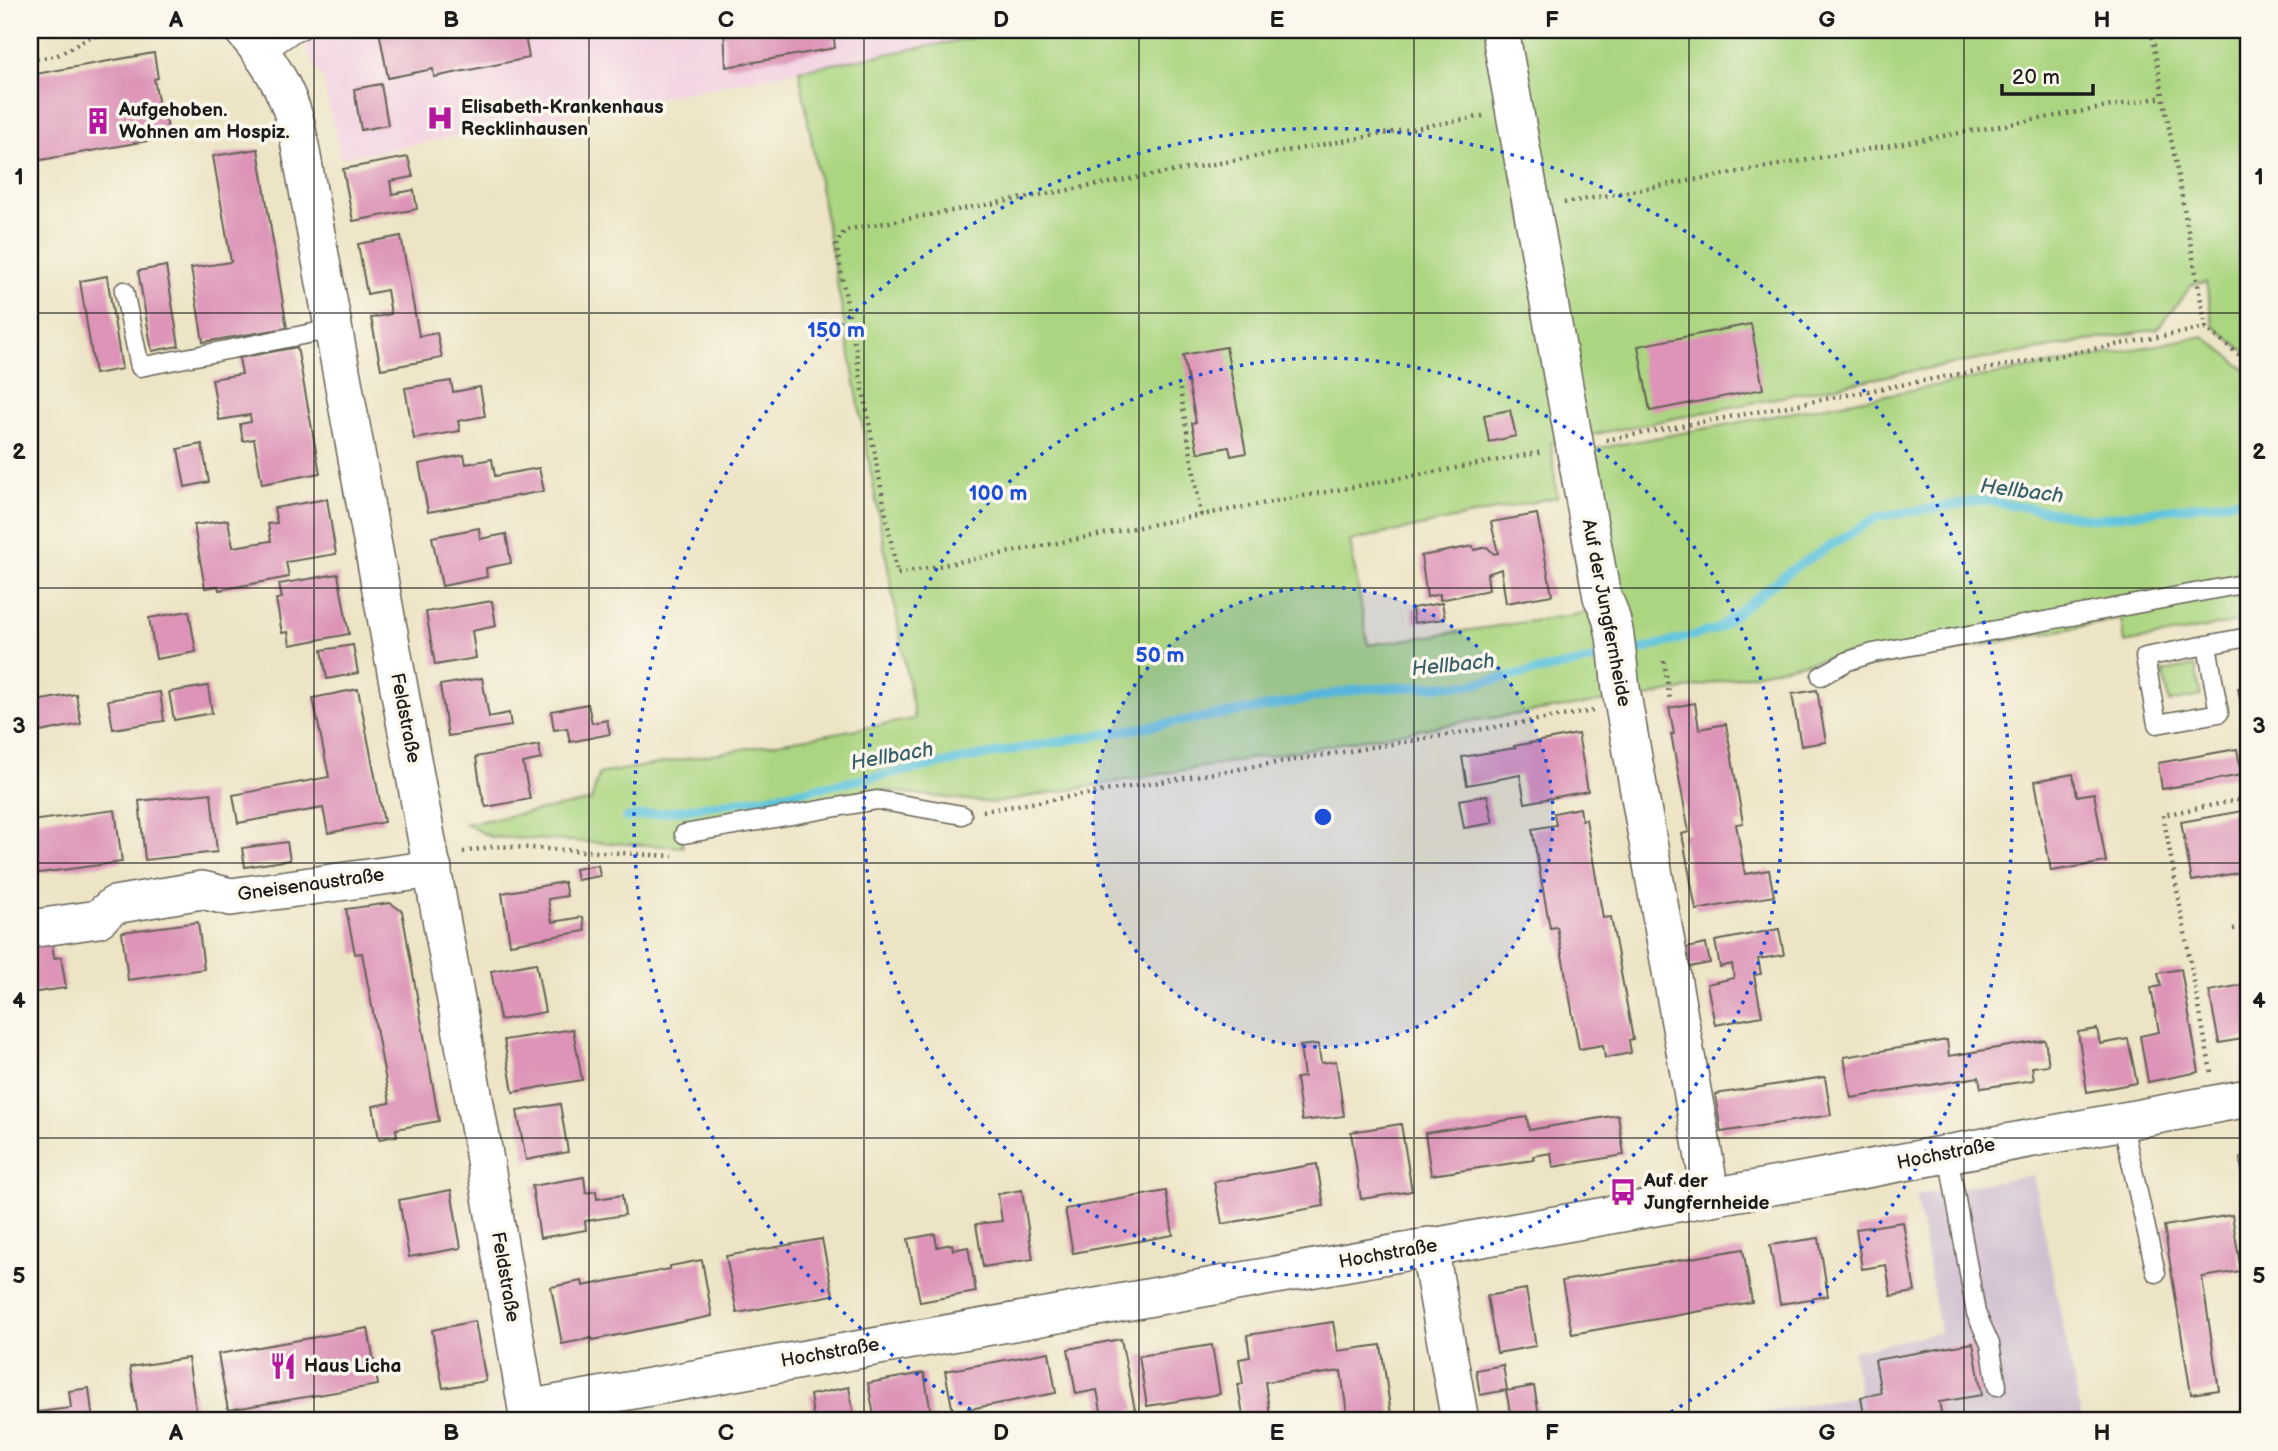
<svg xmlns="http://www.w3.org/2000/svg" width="2278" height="1451" viewBox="0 0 2278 1451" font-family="'Balsamiq Sans',sans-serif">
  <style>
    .built { fill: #f2cfe1 }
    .industrial { fill: #cfbdcf }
    .green { fill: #abd580; stroke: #64784e; stroke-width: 2 }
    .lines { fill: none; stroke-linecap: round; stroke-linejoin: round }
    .stream { stroke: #5fc4dc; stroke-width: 9 }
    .building { fill: #dd94b8 }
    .lane-casing { stroke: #656257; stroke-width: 21 }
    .street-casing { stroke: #656257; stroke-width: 40 }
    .path { stroke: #656257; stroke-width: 4.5; stroke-dasharray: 2 5; stroke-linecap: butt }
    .lane { stroke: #fff; stroke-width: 18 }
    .street { stroke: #fff; stroke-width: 37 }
    .grid { fill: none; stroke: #1c1c1c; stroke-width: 2; stroke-opacity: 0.55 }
    .ring { fill: none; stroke: #1d4ed8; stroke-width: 3.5; stroke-dasharray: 3.5 7 }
    .labels { text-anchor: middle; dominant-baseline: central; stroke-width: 7; stroke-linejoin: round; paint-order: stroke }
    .poi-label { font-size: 19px; font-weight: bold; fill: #1c1c1c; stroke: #fbf7ec; text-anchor: start }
    .street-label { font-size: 19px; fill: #1c1c1c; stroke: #fbf7ec }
    .water-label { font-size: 21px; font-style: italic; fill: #375f69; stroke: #fbf7ec }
    .centre { fill: #1d4ed8; stroke: #fbf7ec; stroke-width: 3.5 }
    .ring-label { font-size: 21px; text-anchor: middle; font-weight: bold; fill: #1d4ed8; stroke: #fbf7ec; stroke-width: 7; stroke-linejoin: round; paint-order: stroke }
    .neatline { fill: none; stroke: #1c1c1c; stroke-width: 2.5 }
    .grid-label { font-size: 23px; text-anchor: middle; font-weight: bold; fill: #1c1c1c }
  </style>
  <rect width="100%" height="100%" fill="#fbf7ec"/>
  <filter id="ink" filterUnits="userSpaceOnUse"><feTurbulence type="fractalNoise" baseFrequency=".0143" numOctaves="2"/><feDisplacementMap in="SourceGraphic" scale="14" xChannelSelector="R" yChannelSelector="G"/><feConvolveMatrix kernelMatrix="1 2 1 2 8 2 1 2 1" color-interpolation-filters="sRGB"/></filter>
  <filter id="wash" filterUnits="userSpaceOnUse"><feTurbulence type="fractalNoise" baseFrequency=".00686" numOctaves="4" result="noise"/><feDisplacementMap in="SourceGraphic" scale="28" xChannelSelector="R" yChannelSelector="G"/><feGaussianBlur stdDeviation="1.57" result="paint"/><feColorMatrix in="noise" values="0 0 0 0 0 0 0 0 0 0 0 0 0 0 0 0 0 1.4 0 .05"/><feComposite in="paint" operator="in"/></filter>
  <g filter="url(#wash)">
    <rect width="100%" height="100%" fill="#ede4c5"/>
    <polygon class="built" points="295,30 980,30 980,36 341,158 323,79"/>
    <polygon class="industrial" points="2033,1175 2082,1421 1715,1421 1860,1395 1853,1351 1940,1332 1916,1195"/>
    <g class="green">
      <polygon points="1016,30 2248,30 2248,354 2213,326 2206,282 2192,285 2157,329 1902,373 1551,443 1557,497 1350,541 1368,645 1600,611 1614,700 1458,723 993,803 879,790 679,824 683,847 491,837 465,824 591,801 599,774 915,719 799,70"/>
      <polygon points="2204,336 2248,372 2248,620 2124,643 2121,619 1848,671 1846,654 1633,700 1620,593 1595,449"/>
      <polygon points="2195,666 2201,696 2169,702 2163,672"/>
    </g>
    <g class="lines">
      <g class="stream">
        <polyline points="1625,654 1717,629 1791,570 1877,517 1983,500 2093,519 2248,499"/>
        <polyline points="626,818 786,794 1033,746 1266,707 1359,689 1469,685 1611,656"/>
      </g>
    </g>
    <g id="blocks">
      <g class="building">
        <polygon points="388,30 524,30 529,58 434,77 433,69 388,78 379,31"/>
        <polygon points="724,30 833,30 835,48 726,67"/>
        <polygon points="154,53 158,78 154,79 159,106 164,105 169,137 30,162 30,75"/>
        <polygon points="381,84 388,125 361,130 354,89"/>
        <polygon points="258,149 287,328 203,342 191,268 231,262 213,156"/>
        <polygon points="408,157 413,177 390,181 392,194 414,190 417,209 353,221 343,169"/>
        <polygon points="401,236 419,336 437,333 442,358 381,369 371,318 391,314 387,290 367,294 358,244"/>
        <polygon points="166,266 179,346 152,351 138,271"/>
        <polygon points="107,276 122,369 95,374 80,281"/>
        <polygon points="1751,324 1763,389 1650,411 1638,346"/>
        <polygon points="297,347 320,473 262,484 254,439 243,441 240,424 251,422 250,415 219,420 212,379 242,374 239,358"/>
        <polygon points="1226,347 1246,453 1231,456 1229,447 1198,453 1192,423 1196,422 1183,355"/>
        <polygon points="451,381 453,392 480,387 485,416 458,421 460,431 414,439 405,388"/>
        <polygon points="1510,410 1516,436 1489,442 1484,415"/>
        <polygon points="202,444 209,482 185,487 178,449"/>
        <polygon points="464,455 466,464 492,459 495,476 539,468 544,491 428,512 419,464"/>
        <polygon points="327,499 336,554 286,562 289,577 219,590 218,586 205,588 194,525 228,520 233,547 271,541 268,524 277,523 274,508"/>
        <polygon points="1537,514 1552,595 1506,603 1501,569 1487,574 1489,590 1440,600 1440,594 1427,597 1421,556 1473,546 1474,550 1487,547 1494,554 1498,553 1491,522"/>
        <polygon points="479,528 480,539 506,534 511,563 486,568 487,577 442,586 432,537"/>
        <polygon points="338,574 349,634 290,645 288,632 282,633 276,599 282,598 279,584"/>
        <polygon points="492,601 496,626 472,631 476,658 435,665 426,612"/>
        <polygon points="1442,603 1445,619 1414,623 1412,608"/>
        <polygon points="189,611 196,652 156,659 149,618"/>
        <polygon points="353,645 358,673 327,679 322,650"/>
        <polygon points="482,678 489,717 509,713 511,726 448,736 440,685"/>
        <polygon points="208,686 212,713 174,720 169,692"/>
        <polygon points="2248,686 2248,738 2247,738 2238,688"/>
        <polygon points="358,689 384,822 328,833 323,808 238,823 233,795 329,777 313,698"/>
        <polygon points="1817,690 1826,742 1801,746 1792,694"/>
        <polygon points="160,692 164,721 113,729 108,700"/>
        <polygon points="76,694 81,724 30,734 30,702"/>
        <polygon points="1695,703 1699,729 1726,724 1743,823 1736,824 1745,874 1769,870 1774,896 1696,910 1682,834 1689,832 1671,734 1674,734 1669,708"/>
        <polygon points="588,704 592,723 607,720 610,734 570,742 567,728 554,730 551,711"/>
        <polygon points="1578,734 1588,791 1525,803 1520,775 1467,785 1462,757 1515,748 1514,746"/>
        <polygon points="539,745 541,759 523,763 530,799 486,807 481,791 476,757"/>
        <polygon points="2237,749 2242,775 2162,789 2158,763"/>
        <polygon points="2073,774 2077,796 2094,793 2106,862 2051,871 2035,781"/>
        <polygon points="211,793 217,852 145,860 139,801"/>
        <polygon points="1487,795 1493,823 1464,828 1459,800"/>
        <polygon points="1580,808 1582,820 1586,819 1603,918 1611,917 1633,1039 1629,1040 1631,1053 1605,1058 1603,1045 1579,1049 1557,927 1550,928 1532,829 1556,825 1554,813"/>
        <polygon points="115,810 122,862 32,874 30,821"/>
        <polygon points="2248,810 2248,871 2192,881 2181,822"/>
        <polygon points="287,842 290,860 245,867 242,848"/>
        <polygon points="598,865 600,876 577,880 575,869"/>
        <polygon points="564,882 567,896 548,899 552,922 583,917 585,931 510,944 502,893"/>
        <polygon points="390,903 402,911 439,1121 396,1129 397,1136 379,1139 373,1106 390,1103 362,953 355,954 346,909"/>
        <polygon points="198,922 204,969 128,980 122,932"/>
        <polygon points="1779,929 1784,955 1758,959 1761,974 1754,975 1762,1016 1715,1025 1707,984 1734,978 1732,964 1720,967 1715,941"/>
        <polygon points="52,941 54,958 61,957 66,988 30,993 30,945"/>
        <polygon points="1706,944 1710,963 1689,967 1686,948"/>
        <polygon points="536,963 545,1012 500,1020 491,971"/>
        <polygon points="2181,969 2199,1072 2148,1082 2140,1036 2159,1032 2151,988 2161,986 2158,973"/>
        <polygon points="2248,984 2248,1038 2219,1043 2209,991"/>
        <polygon points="573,1029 582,1080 513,1092 504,1040"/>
        <polygon points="2097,1029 2100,1044 2128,1039 2137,1083 2087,1092 2078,1032"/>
        <polygon points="1947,1040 1949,1056 2045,1040 2049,1065 2032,1067 2034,1080 1981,1088 1979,1077 1851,1098 1844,1057"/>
        <polygon points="1318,1044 1321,1063 1336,1061 1344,1116 1302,1121 1296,1078 1304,1077 1300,1046"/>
        <polygon points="1825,1077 1831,1115 1721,1132 1715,1094"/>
        <polygon points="560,1104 568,1152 526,1160 517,1111"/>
        <polygon points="1618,1115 1624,1155 1553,1167 1551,1153 1533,1156 1534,1160 1431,1175 1425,1133 1527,1117 1529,1130"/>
        <polygon points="1401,1124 1412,1191 1361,1199 1351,1132"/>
        <polygon points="2248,1156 2248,1203 2247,1203 2240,1157"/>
        <polygon points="1317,1164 1324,1206 1222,1224 1214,1182"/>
        <polygon points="584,1177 586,1193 596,1191 597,1199 622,1195 625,1215 585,1221 586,1230 540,1238 532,1186"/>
        <polygon points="451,1190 461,1248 409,1257 399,1200"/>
        <polygon points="1022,1190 1033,1259 983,1267 976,1224 1002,1221 998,1194"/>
        <polygon points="1166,1191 1173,1235 1073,1253 1065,1209"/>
        <polygon points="2232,1215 2241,1271 2202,1277 2219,1390 2191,1394 2164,1226"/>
        <polygon points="1903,1222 1915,1292 1891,1296 1886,1265 1862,1269 1856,1229"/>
        <polygon points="935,1234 937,1247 952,1244 953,1250 968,1247 976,1292 920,1302 908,1239"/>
        <polygon points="1819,1238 1828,1296 1780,1304 1770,1245"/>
        <polygon points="822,1239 833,1295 737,1313 726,1256"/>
        <polygon points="1743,1249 1752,1302 1572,1334 1562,1281"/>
        <polygon points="702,1260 712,1316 593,1340 592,1338 562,1344 551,1287 582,1281 583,1286 670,1269 670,1266"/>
        <polygon points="1526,1289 1536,1346 1497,1353 1487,1296"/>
        <polygon points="475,1321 486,1381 443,1388 432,1330"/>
        <polygon points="1333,1322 1338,1351 1381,1345 1392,1421 1348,1421 1341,1371 1265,1382 1271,1421 1244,1421 1238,1385 1243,1384 1239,1359 1250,1357 1247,1335"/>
        <polygon points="368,1328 378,1385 228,1410 218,1354"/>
        <polygon points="1121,1339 1135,1410 1102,1416 1097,1390 1076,1394 1068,1349"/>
        <polygon points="1973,1343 1982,1395 1939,1402 1943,1421 1865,1421 1861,1397 1881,1393 1875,1360"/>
        <polygon points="1212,1345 1220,1394 1147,1406 1139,1356"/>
        <polygon points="1049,1352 1056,1393 953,1412 945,1371"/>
        <polygon points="188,1358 197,1417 170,1421 139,1421 130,1367"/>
        <polygon points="1503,1365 1507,1390 1480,1395 1476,1370"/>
        <polygon points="924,1373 932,1418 916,1421 875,1421 868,1383"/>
        <polygon points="1534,1386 1540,1421 1512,1421 1506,1391"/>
        <polygon points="849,1387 855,1421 814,1421 810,1395"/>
        <polygon points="89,1388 93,1421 30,1421 30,1413 71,1408 69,1391"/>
      </g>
    </g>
  </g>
  <g filter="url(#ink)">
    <use href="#blocks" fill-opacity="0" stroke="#656257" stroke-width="2"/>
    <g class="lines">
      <defs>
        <g id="lane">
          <polyline points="263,54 296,31 301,30"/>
          <polyline points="124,291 140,367 333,329"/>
          <polyline points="2207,645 2219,713 2157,724 2145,657 2248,637"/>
          <polyline points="1821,676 1848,661 1873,653 2248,583"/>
          <polyline points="684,834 877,800 962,815"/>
          <polyline points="2122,1121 2156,1273"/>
          <polyline points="1948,1154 1976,1313 1990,1344 1997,1386"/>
        </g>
        <g id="street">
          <path d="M243 30C268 59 286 87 296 124L481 1137 529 1421"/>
          <path d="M1500 30 1602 597C1618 621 1617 666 1622 695L1711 1197"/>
          <polyline points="30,929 98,919 114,905 202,890 231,897 433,869"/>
          <polyline points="1429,1246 1460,1421"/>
          <polyline points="527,1409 1823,1177 2248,1098"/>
        </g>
      </defs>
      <use href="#lane" class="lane-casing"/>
      <use href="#street" class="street-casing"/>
      <g class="path">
        <polyline points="2151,30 2206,328"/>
        <polyline points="30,60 56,56 90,37 138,30"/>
        <polyline points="1483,116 845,230 836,244 897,574 1201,515 1543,452"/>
        <polyline points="1564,203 2163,97"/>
        <polyline points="1180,389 1201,515"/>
        <polyline points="1606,440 2206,328 2248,362"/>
        <polyline points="1664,661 1670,700"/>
        <polyline points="983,811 1593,711"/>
        <polyline points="463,852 495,846 673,856"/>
        <polyline points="2233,929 2248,927"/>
        <polyline points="2211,1072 2163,815 2248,798"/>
      </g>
      <use href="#lane" class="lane"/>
      <use href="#street" class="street"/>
    </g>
  </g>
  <path class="grid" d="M314 30V1421M589 30V1421M864 30V1421M1139 30V1421M1414 30V1421M1689 30V1421M1964 30V1421M30 313H2248M30 588H2248M30 863H2248M30 1138H2248"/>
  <circle cx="1323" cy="817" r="230" fill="#1d4ed8" fill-opacity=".12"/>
  <g class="ring">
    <circle cx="1323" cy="817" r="230"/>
    <circle cx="1323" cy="817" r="459"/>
    <path d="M989 1420A689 689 0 1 1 1657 1420"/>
  </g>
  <defs>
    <symbol id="hospital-bare" viewBox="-9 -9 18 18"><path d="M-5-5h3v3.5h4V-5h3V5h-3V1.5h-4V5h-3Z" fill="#b5179e" stroke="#fbf7ec" stroke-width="2.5" paint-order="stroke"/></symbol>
    <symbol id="building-bare" viewBox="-9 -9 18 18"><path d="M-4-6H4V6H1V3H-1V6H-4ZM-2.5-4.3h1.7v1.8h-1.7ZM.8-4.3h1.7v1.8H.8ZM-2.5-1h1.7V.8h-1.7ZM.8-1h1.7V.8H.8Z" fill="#b5179e" stroke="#fbf7ec" stroke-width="2.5" paint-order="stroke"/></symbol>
    <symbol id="bus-bare" viewBox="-9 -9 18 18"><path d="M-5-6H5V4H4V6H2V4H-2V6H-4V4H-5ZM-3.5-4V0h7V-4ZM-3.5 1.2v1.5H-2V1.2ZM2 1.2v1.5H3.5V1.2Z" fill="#b5179e" stroke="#fbf7ec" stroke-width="2.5" paint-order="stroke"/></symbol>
    <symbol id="restaurant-bare" viewBox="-9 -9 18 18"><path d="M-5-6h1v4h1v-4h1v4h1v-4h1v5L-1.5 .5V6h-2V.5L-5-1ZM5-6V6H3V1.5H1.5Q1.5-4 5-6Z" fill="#b5179e" stroke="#fbf7ec" stroke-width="2.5" paint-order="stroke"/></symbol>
  </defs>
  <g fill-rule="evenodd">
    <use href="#hospital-bare" x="421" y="99" width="38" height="38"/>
    <use href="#building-bare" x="79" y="102" width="38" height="38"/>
    <use href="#bus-bare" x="1604" y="1173" width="38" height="38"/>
    <use href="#restaurant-bare" x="264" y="1347" width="38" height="38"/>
  </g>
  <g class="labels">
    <g class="poi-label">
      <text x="461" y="107">Elisabeth-Krankenhaus<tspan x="461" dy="22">Recklinhausen</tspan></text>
      <text x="119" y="110">Aufgehoben.<tspan x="119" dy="22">Wohnen am Hospiz.</tspan></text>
      <text x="1644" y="1181">Auf der<tspan x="1644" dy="22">Jungfernheide</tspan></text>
      <text x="304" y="1366">Haus Licha</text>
    </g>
    <g class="street-label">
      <text transform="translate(1606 613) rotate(79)">Auf der Jungfernheide</text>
      <text transform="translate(405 718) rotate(79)">Feldstraße</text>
      <text transform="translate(311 885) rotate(-8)">Gneisenaustraße</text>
      <text transform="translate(1946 1154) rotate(-11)">Hochstraße</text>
      <text transform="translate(1388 1254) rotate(-10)">Hochstraße</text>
      <text transform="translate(505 1277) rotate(80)">Feldstraße</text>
      <text transform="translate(830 1353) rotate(-10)">Hochstraße</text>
    </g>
    <g class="water-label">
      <text transform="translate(2022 491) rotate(7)">Hellbach</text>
      <text transform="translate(1453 665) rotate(-6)">Hellbach</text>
      <text transform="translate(892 756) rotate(-10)">Hellbach</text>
    </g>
  </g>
  <circle cx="1323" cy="817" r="10" class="centre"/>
  <g class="ring-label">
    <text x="836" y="337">150 m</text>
    <text x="998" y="500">100 m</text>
    <text x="1160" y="662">50 m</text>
  </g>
  <rect width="2278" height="1451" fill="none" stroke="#fbf7ec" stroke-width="77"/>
  <path d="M2002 84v10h91v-10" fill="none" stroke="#1c1c1c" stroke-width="3.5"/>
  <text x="2012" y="84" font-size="21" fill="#1c1c1c" stroke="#fbf7ec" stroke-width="5" paint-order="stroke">20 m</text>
  <rect x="38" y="38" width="2202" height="1374" class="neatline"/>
  <g class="grid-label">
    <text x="176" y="27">A</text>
    <text x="451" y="27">B</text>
    <text x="726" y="27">C</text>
    <text x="1001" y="27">D</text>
    <text x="1277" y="27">E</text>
    <text x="1552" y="27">F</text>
    <text x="1827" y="27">G</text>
    <text x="2102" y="27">H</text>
    <text x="19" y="184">1</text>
    <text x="2259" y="184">1</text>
    <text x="19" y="459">2</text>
    <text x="2259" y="459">2</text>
    <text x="19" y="733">3</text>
    <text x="2259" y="733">3</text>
    <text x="19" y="1008">4</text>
    <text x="2259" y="1008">4</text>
    <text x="19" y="1283">5</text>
    <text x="2259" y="1283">5</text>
    <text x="176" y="1440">A</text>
    <text x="451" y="1440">B</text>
    <text x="726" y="1440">C</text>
    <text x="1001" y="1440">D</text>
    <text x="1277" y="1440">E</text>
    <text x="1552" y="1440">F</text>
    <text x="1827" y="1440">G</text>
    <text x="2102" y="1440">H</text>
  </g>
</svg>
